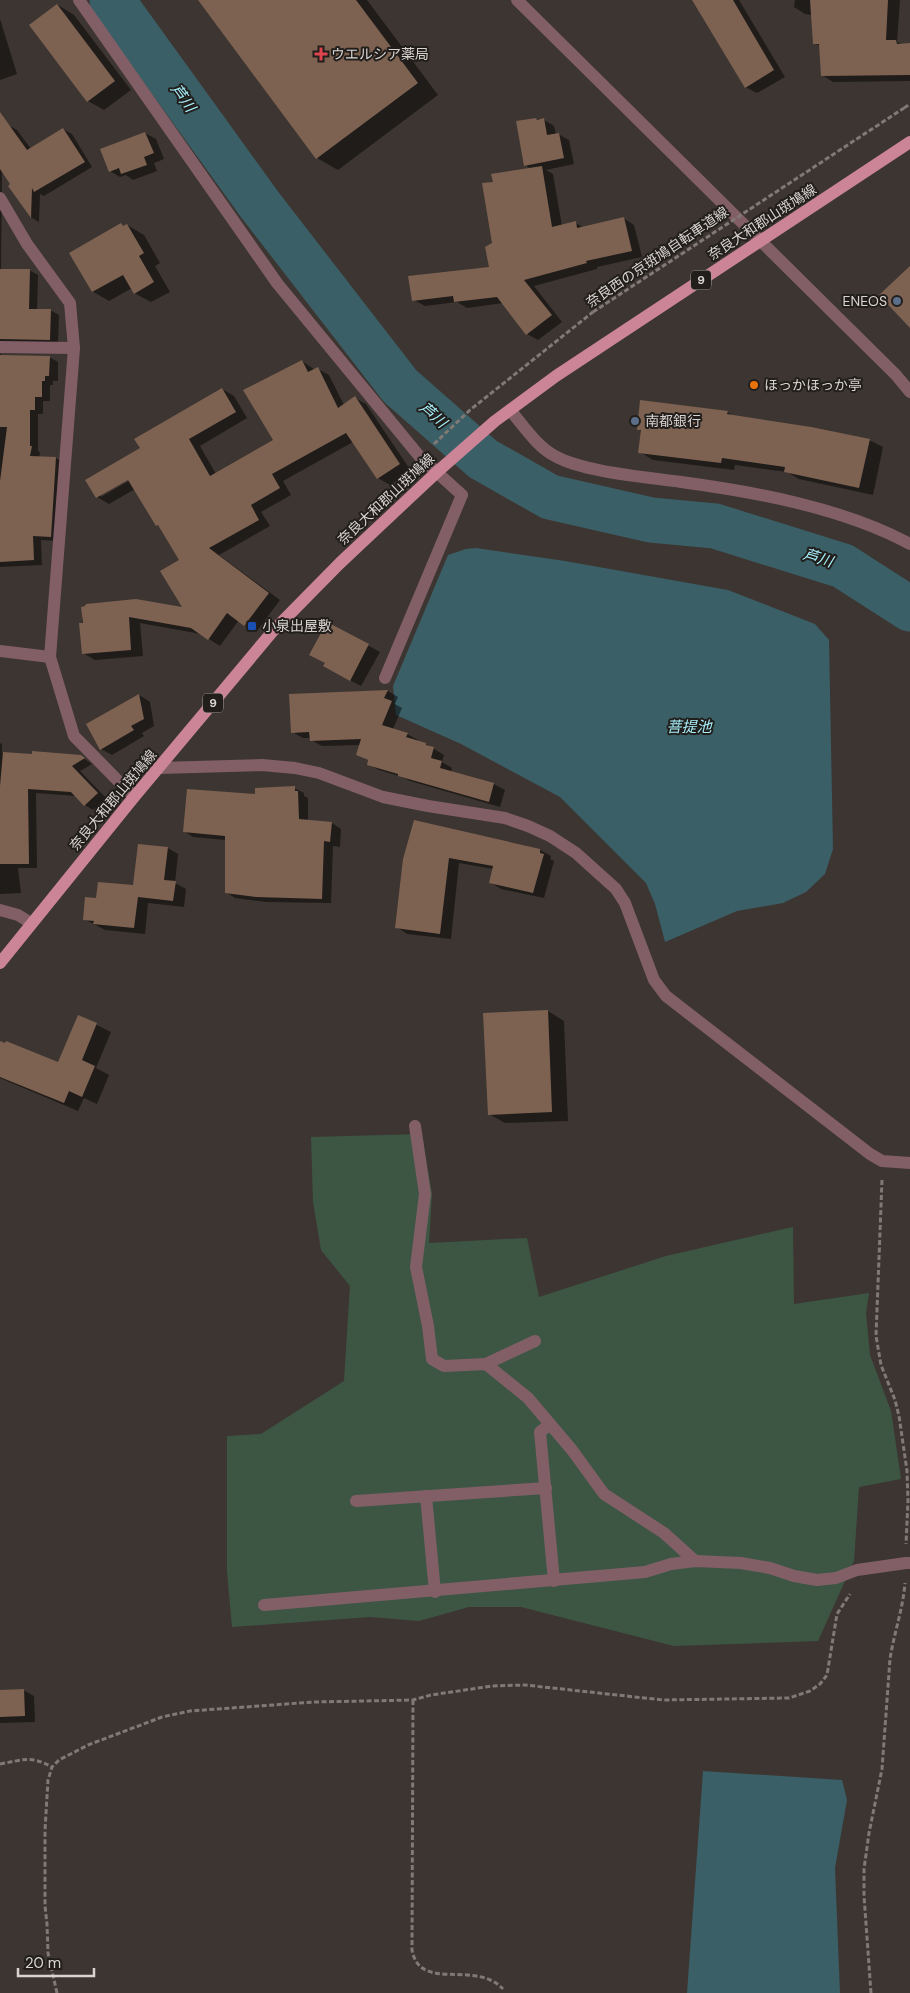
<svg xmlns="http://www.w3.org/2000/svg" width="910" height="1993" viewBox="0 0 910 1993" font-family="'DM Sans','Noto Sans JP',sans-serif">
  <style>
    .green { fill: #3d5644 }
    .water { fill: #3a5f66 }
    .shadow { fill: #0007; fill-rule: evenodd }
    .lines { fill: none; stroke-linecap: round; stroke-linejoin: round }
    .river { stroke: #3a5f66; stroke-width: 45 }
    .building { fill: #7d6251 }
    .path { stroke: #807976; stroke-width: 3; stroke-dasharray: 5 2.5; stroke-linecap: butt }
    .service { stroke: #825f67; stroke-width: 12 }
    .minor { stroke: #825f67; stroke-width: 12 }
    .tertiary { stroke: #825f67; stroke-width: 12 }
    .primary { stroke: #cb8596; stroke-width: 12 }
    .path-bridge { stroke: #807976; stroke-width: 3; stroke-dasharray: 5 2.5; stroke-linecap: butt }
    .health-dot { fill: #e0444e; stroke: #211e1c; stroke-width: 2 }
    .service-dot { fill: #5c6f8a; stroke: #211e1c; stroke-width: 2 }
    .food-dot { fill: #e8710a; stroke: #211e1c; stroke-width: 2 }
    .transit-dot { fill: #1a4fb4; stroke: #211e1c; stroke-width: 2 }
    .labels { text-anchor: middle; dominant-baseline: central; stroke-width: 4; stroke-linejoin: round; paint-order: stroke }
    .shield { fill: #211e1c; stroke: #a29d9b; stroke-width: 1 }
    .shield-label { font-size: 12px; font-weight: bold; fill: #d9d4d1 }
    .poi-label { font-size: 14px; fill: #d9d4d1; stroke: #211e1c; text-anchor: start }
    .street-label { font-size: 14px; fill: #d9d4d1; stroke: #211e1c }
    .water-label { font-size: 15px; font-style: italic; fill: #a7f0fc; stroke: #211e1c }
  </style>
  <rect width="100%" height="100%" fill="#3d3531"/>
  <polygon class="green" points="422,1134 432,1194 429,1243 527,1238 539,1297 666,1256 793,1227 794,1304 869,1293 866,1313 870,1355 891,1411 901,1479 859,1487 854,1561 818,1641 674,1646 521,1607 469,1607 419,1621 370,1617 232,1627 227,1572 227,1436 261,1434 344,1381 350,1286 321,1250 313,1202 311,1137"/>
  <g class="water">
    <polygon points="476,548 565,561 728,590 815,624 829,640 833,849 825,874 806,892 783,903 737,911 665,942 655,904 646,883 560,797 461,744 396,715 393,686 448,555 466,549"/>
    <polygon points="703,1771 842,1780 847,1800 835,1868 840,1993 687,1993"/>
  </g>
  <g class="shadow">
    <polygon points="199,0 367,0 438,95 338,170 317,158"/>
    <polygon points="694,0 739,0 785,77 757,93 745,87"/>
    <polygon points="795,0 900,0 897,42 902,44 910,44 910,81 833,82 822,75 820,46 814,43 812,15 805,14 794,7"/>
    <polygon points="58,5 74,15 131,90 104,110 88,101"/>
    <polygon points="0,19 17,74 0,80"/>
    <polygon points="536,119 544,120 554,126 556,134 558,134 569,140 574,164 546,170 553,174 562,226 576,223 584,228 623,218 634,225 642,257 597,267 597,269 534,286 562,322 538,340 527,334 503,303 467,308 457,302 425,306 414,300 491,268 494,243 494,183 531,169 525,165"/>
    <polygon points="0,124 8,125 17,130 31,149 63,129 72,134 92,167 44,196 40,194 39,222 32,218 2,170 1,270 29,270 38,275 37,310 50,310 59,315 58,344 0,353 2,356 49,357 58,362 58,381 53,381 53,385 50,385 50,401 43,401 43,414 38,414 38,451 40,452 39,458 56,458 65,463 59,541 41,540 42,565 0,567"/>
    <polygon points="145,133 156,139 164,159 154,163 157,171 133,180 126,175 120,177 110,171"/>
    <polygon points="121,225 125,227 127,225 144,235 160,263 155,266 170,292 151,302 134,293 132,288 109,301 92,291"/>
    <path d="M302 361 315 370 318 369 329 375 344 405 355 398 366 404 411 471 390 485 378 478 353 442 283 481 291 495 261 512 270 526 219 555 280 600 257 631 239 620 220 646 201 634 140 623 143 656 95 660 83 653 82 608 184 609 181 560 161 528 157 525 135 489 109 504 97 497 141 448 222 389 234 396 247 418 200 446 216 474 274 441ZM133 475 134 478 101 497V494Z"/>
    <polygon points="727,412 736,417 869,440 883,447 873,495 799,479 787,472 735,465 734,470 653,460 640,452 642,432 638,429"/>
    <polygon points="327,623 380,652 361,686 335,672 326,663"/>
    <polygon points="388,691 398,697 395,704 402,708 393,729 407,734 418,740 417,742 426,744 444,755 442,762 452,768 451,772 494,784 505,790 500,807 410,781 402,777 379,770 368,764 369,761 357,755 360,745 322,746 311,740 311,738 303,738 292,732 290,695"/>
    <polygon points="139,695 150,702 154,726 142,733 144,736 112,755 101,749"/>
    <polygon points="0,743 2,744 2,753 80,756 92,764 80,771 106,798 93,810 85,805 76,796 36,793 37,868 18,868 21,893 0,894"/>
    <polygon points="294,788 304,793 304,796 308,798 308,821 332,823 341,829 340,847 333,846 331,903 266,902 235,898 226,892 226,840 193,837 184,831 256,796"/>
    <polygon points="414,821 540,850 551,856 550,859 554,861 544,898 501,889 490,882 493,869 459,863 451,939 407,934 397,927"/>
    <polygon points="168,848 178,854 175,883 186,889 184,907 148,903 145,934 105,930 84,919 97,899 134,887"/>
    <polygon points="548,1011 564,1021 568,1121 505,1123 489,1114"/>
    <polygon points="78,1016 111,1032 96,1068 109,1075 97,1104 84,1098 78,1111 0,1078 0,1042 59,1064"/>
    <polygon points="23,1690 34,1696 35,1722 0,1723 0,1691"/>
  </g>
  <g class="lines">
    <polyline class="river" points="112,0 260,205 400,386 483,459 550,497 651,520 715,526 843,566 910,609"/>
  </g>
  <g class="building">
    <polygon points="198,0 356,0 418,83 316,159"/>
    <polygon points="692,0 733,0 774,70 745,88"/>
    <polygon points="810,0 888,0 886,40 896,40 897,44 910,43 910,75 821,76 819,44 813,44"/>
    <polygon points="57,4 115,81 87,102 29,25"/>
    <polygon points="0,112 27,150 63,128 85,162 34,192 32,188 31,218 8,186 10,184 0,169"/>
    <polygon points="536,118 537,120 544,118 547,135 559,133 564,158 524,166 516,121"/>
    <polygon points="145,132 154,153 144,157 147,165 121,174 119,168 109,172 100,149"/>
    <polygon points="542,166 552,227 576,221 577,228 624,217 632,251 586,261 587,263 524,280 552,315 526,335 497,297 454,302 453,296 412,301 408,276 489,267 485,247 492,243 482,183 493,182 491,174"/>
    <polygon points="121,223 123,226 127,224 144,253 139,256 154,282 134,294 123,275 92,292 69,253"/>
    <polygon points="910,266 910,328 879,295"/>
    <polygon points="0,269 30,269 29,309 51,309 50,340 0,339"/>
    <polygon points="0,355 50,356 49,376 45,376 45,381 42,381 42,397 35,397 35,410 30,410 30,446 32,446 30,456 56,457 51,537 33,536 34,560 0,562 0,481 7,427 0,427"/>
    <polygon points="302,360 308,372 318,367 338,408 355,396 400,464 377,479 346,433 272,474 280,488 251,505 259,520 209,548 269,593 244,626 227,613 208,640 191,628 129,617 131,650 82,654 79,623 83,623 81,607 85,606 86,604 136,599 182,607 160,571 179,560 158,525 156,526 128,480 96,498 85,480 140,448 134,439 222,388 236,412 189,439 210,476 273,440 243,390"/>
    <polygon points="640,400 728,411 727,414 811,427 870,439 859,488 784,472 785,467 722,458 721,463 638,453 641,430 637,430"/>
    <polygon points="327,622 369,644 350,681 323,666 325,663 309,655"/>
    <polygon points="388,690 384,698 392,701 382,725 408,733 406,737 426,743 426,745 434,747 431,758 442,761 440,768 494,783 489,802 398,776 398,774 367,765 368,760 356,755 361,739 310,741 309,732 291,733 289,694"/>
    <polygon points="139,694 144,719 131,726 134,730 100,750 86,724"/>
    <polygon points="32,751 81,755 85,758 72,766 98,793 84,806 71,792 28,789 29,864 0,864 0,786 3,752 32,754"/>
    <polygon points="295,786 295,791 298,791 299,819 332,822 330,842 324,841 322,899 256,897 225,893 225,836 183,832 187,789 255,794 255,788"/>
    <polygon points="414,820 540,849 540,853 544,854 533,893 489,883 493,866 449,858 440,934 395,928 403,859"/>
    <polygon points="138,844 168,847 164,880 176,881 173,901 138,897 134,928 93,924 94,921 83,920 85,897 96,898 98,882 133,885"/>
    <polygon points="548,1010 552,1112 488,1115 483,1013"/>
    <polygon points="78,1015 97,1023 82,1060 95,1066 82,1097 69,1091 64,1103 0,1077 0,1041 5,1043 6,1041 58,1062"/>
    <polygon points="24,1689 25,1716 0,1717 0,1690"/>
  </g>
  <g class="lines">
    <g class="path">
      <polyline points="904,108 910,104"/>
      <polyline points="434,444 470,410 593,312"/>
      <polyline points="882,1180 876,1336 881,1365 895,1400 899,1416 907,1471 908,1501 906,1544"/>
      <path d="M413 1700 412 1950C420 1993 475 1959 503 1989"/>
      <path d="M0 1764C23 1760 30 1755 52 1767"/>
      <polyline points="57,1993 48,1953 47,1924 45,1906 45,1830 48,1780 52,1767 59,1760 88,1745 162,1717 190,1711 314,1702 413,1700 431,1695 492,1686 525,1685 663,1700 789,1698 810,1691 820,1684 827,1675 837,1614 850,1594"/>
      <path d="M871 1993 864 1896V1869L869 1833 882 1769 890 1659C894 1633 903 1609 905 1583"/>
    </g>
    <g class="service">
      <polyline points="415,1126 425,1194 416,1267 428,1326 432,1359 444,1366 486,1364 528,1398 572,1450 604,1494 664,1533 695,1561"/>
      <polyline points="486,1364 535,1341"/>
      <polyline points="550,1424 540,1432 554,1581"/>
      <polyline points="426,1496 435,1592"/>
      <polyline points="356,1501 546,1488"/>
      <polyline points="264,1605 645,1572 671,1564 695,1561 741,1563 770,1568 794,1576 817,1580 836,1578 857,1570 906,1563"/>
    </g>
    <g class="minor">
      <polyline points="79,0 277,283 420,457 462,495 385,678"/>
      <polyline points="0,198 27,244 70,303 74,348 50,657 74,736 134,797"/>
      <polyline points="0,347 74,348"/>
      <path d="M510 410C523 425 537 447 555 456 583 472 646 477 681 482 756 492 843 508 910 544"/>
      <polyline points="0,651 50,657"/>
      <polyline points="159,768 262,765 295,768 319,773 383,797 428,806 505,818 528,826 550,836 576,853 616,889 625,903 654,980 666,996 870,1154 882,1161 910,1163"/>
      <polyline points="0,910 18,915 31,923"/>
      <polyline points="906,1563 910,1563"/>
    </g>
    <polyline class="tertiary" points="517,0 896,375 910,392"/>
    <polyline class="primary" points="0,963 134,797 273,631 340,563 437,472 495,421 556,376 910,142"/>
    <polyline class="path-bridge" points="593,312 904,108"/>
  </g>
  <path class="health-dot" d="M318.5 46.5h5v5h5v5h-5v5h-5v-5h-5v-5h5z"/>
  <g class="service-dot">
    <circle cx="897" cy="301" r="5"/>
    <circle cx="635" cy="421" r="5"/>
  </g>
  <circle class="food-dot" cx="754" cy="385" r="5"/>
  <rect class="transit-dot" x="247" y="621" width="10" height="10" rx="2.5"/>
  <g class="labels">
    <g class="shield">
      <rect x="691" y="270.5" width="20" height="19" rx="4"/>
      <rect x="203" y="693.5" width="20" height="19" rx="4"/>
    </g>
    <g class="shield-label">
      <text x="701" y="280">9</text>
      <text x="213" y="703">9</text>
    </g>
    <g class="poi-label">
      <text x="331" y="54">ウエルシア薬局</text>
      <text x="887" y="301" text-anchor="end">ENEOS</text>
      <text x="764" y="385">ほっかほっか亭</text>
      <text x="645" y="421">南都銀行</text>
      <text x="262" y="626">小泉出屋敷</text>
    </g>
    <g class="street-label">
      <text transform="translate(762 222) rotate(-33)">奈良大和郡山斑鳩線</text>
      <text transform="translate(657 257) rotate(-34)">奈良西の京斑鳩自転車道線</text>
      <text transform="translate(386 499) rotate(-43)">奈良大和郡山斑鳩線</text>
      <text transform="translate(113 800) rotate(-50)">奈良大和郡山斑鳩線</text>
    </g>
    <g class="water-label">
      <text transform="translate(183 98) rotate(54)">芦川</text>
      <text transform="translate(433 415) rotate(41)">芦川</text>
      <text transform="translate(818 558) rotate(17)">芦川</text>
      <text x="689" y="727">菩提池</text>
    </g>
  </g>
  <path d="M18 1968v8h76v-8" fill="none" stroke="#d9d4d1" stroke-width="2.5"/>
  <text x="25" y="1968" font-size="15" fill="#d9d4d1" stroke="#211e1c" stroke-width="4" paint-order="stroke">20 m</text>
</svg>
